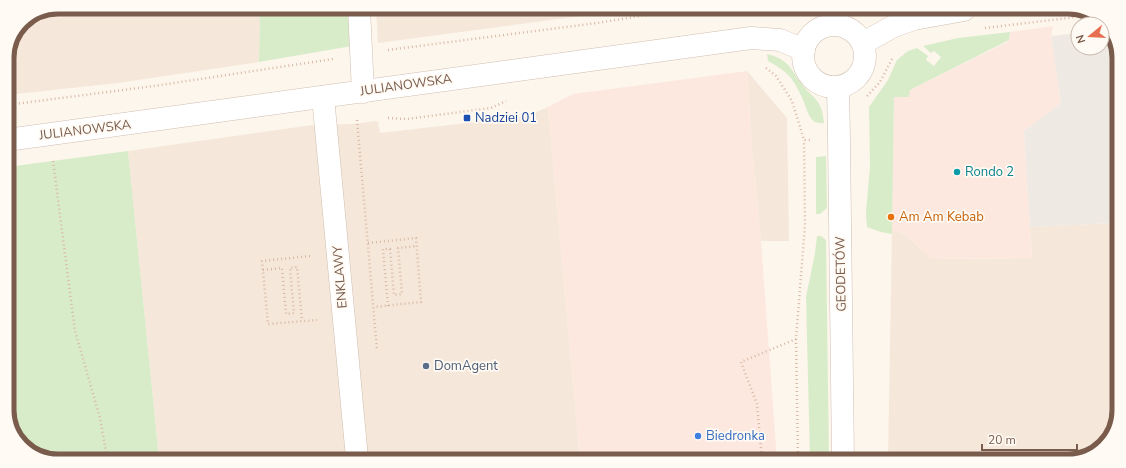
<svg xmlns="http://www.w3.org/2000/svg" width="1126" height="468" viewBox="0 0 1126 468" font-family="'Nunito Sans',sans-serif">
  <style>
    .residential { fill: #f5e8da }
    .commercial { fill: #fde8e0 }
    .industrial { fill: #efe9e4 }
    .green { fill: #d8ecc9 }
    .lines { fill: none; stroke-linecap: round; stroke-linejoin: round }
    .minor-casing { stroke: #d1beb0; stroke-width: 23 }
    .tertiary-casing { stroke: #d1beb0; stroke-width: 23 }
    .path { stroke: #d9b8a5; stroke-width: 2.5; stroke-dasharray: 1 3; stroke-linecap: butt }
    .minor { stroke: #fff; stroke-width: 22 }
    .tertiary { stroke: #fff; stroke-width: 22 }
    .transit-dot { fill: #1a4fb4; stroke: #fffaf3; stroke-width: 1.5 }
    .culture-dot { fill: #0f9aa8; stroke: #fffaf3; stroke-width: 1.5 }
    .food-dot { fill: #e8710a; stroke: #fffaf3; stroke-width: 1.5 }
    .service-dot { fill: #5c6f8a; stroke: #fffaf3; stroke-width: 1.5 }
    .shop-dot { fill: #3f7fe0; stroke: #fffaf3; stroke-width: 1.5 }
    .labels { text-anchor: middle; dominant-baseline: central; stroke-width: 3.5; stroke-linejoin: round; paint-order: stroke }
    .street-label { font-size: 13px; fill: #7a5c4d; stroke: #fffaf3 }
    .transit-label { font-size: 13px; fill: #164399; stroke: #fffaf3; text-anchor: start }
    .culture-label { font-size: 13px; fill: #0d838f; stroke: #fffaf3; text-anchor: start }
    .food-label { font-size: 13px; fill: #c56008; stroke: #fffaf3; text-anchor: start }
    .service-label { font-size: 13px; fill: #4e5e75; stroke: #fffaf3; text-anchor: start }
    .shop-label { font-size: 13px; fill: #366cbe; stroke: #fffaf3; text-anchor: start }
    .rim { fill: none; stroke: #7a5c4d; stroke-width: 5 }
  </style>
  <rect width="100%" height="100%" fill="#fdf6ec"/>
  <g class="residential">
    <polygon points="58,7 260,8 259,62 118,83 7,95 7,55 22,22"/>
    <polygon points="376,8 588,9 588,15 378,43"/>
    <polygon points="747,71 787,118 789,241 761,241 752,149"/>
    <polygon points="548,107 580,459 159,458 128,151 312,125 352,124 376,121 378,122 380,133 527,116"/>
    <polygon points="1115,223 1117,239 1115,429 1097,452 1068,461 888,460 892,229 907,236 932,259 1032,258 1030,227"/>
  </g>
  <g class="commercial">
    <polygon points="1053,26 1051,36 1061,103 1024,131 1032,258 932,259 907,236 892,229 894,97 908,97 910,90 1009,41 1010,32"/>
    <polygon points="747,71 752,149 761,241 777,460 580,459 548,107 573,94"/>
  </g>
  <polygon class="industrial" points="1078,33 1078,48 1102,48 1102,33 1111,34 1119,54 1118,169 1113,167 1115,223 1030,227 1024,131 1061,103 1051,36"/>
  <g class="green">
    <polygon points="260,8 350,8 352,46 259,62"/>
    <polygon points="1010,32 1009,40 910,90 909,97 894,97 892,234 881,232 867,227 866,213 870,166 869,107 888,80 897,60 908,51 917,48 928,56 926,60 934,66 941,57 934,51 931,53 923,46 958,38"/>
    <path d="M767 54C788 59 790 68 801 83 814 100 822 99 824 123 809 125 808 111 803 100 800 93 796 85 791 78 785 71 777 66 768 61Z"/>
    <polygon points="128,151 159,458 39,457 17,441 7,414 7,167"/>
    <polygon points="826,156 827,208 820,214 816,214 816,157"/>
    <polygon points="1113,167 1118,169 1117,239 1115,223"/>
    <polygon points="817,236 821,236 826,240 829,460 810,460 806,297 815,253"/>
  </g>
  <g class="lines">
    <defs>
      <g id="minor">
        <polyline points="359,8 363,92"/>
        <polyline points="863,43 894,26 914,19 964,10"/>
        <polyline points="323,97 357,458"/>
        <polyline points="7,140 751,38 780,40 804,50"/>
      </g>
      <g id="tertiary">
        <circle cx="834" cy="56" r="31"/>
        <polyline points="838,88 839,140 843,460"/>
      </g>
    </defs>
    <use href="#minor" class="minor-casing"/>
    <use href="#tertiary" class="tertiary-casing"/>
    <g class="path">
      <polyline points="985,28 1093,15"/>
      <polyline points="388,50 597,23 659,13 690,9"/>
      <polyline points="766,68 776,76 792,101 804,140 812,140"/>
      <polyline points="867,96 880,82 892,59"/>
      <polyline points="7,105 154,86 333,59"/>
      <polyline points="388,118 407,119 491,108 506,101"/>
      <polyline points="357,120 377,350"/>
      <polyline points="53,161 75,331 100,418 107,457"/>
      <polyline points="368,243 416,238 421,302 374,307"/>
      <polyline points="310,256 262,261 268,324 317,320"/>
      <polyline points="263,270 282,268 286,314 294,313 290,268 297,267 302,321"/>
      <polyline points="388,306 383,249 390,249 394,295 402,294 398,248 416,246"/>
      <polyline points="762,460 757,404 741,362 796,339"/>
      <polyline points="798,460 796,339 805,225 804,140"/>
    </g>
    <use href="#minor" class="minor"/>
    <use href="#tertiary" class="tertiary"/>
  </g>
  <rect class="transit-dot" x="463" y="114" width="8" height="8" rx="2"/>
  <circle class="culture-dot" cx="957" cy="172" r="4"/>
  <circle class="food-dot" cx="891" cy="217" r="4"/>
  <circle class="service-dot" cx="426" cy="366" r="4"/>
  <circle class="shop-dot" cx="698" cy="436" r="4"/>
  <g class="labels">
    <g class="street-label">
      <text transform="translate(406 85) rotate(-8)">JULIANOWSKA</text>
      <text transform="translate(85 130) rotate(-7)">JULIANOWSKA</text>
      <text transform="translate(841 274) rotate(-91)">GEODETÓW</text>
      <text transform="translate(340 277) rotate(-95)">ENKLAWY</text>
    </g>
    <g class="transit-label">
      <text x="475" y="118">Nadziei 01</text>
    </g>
    <g class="culture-label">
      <text x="965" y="172">Rondo 2</text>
    </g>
    <g class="food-label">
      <text x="899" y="217">Am Am Kebab</text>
    </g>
    <g class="service-label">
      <text x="434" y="366">DomAgent</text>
    </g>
    <g class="shop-label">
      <text x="706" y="436">Biedronka</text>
    </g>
  </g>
  <path d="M0 0H1126V468H0ZM58 14H1068A44 44 0 0 1 1112 58V410A44 44 0 0 1 1068 454H58A44 44 0 0 1 14 410V58A44 44 0 0 1 58 14Z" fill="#fffaf3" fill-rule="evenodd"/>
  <path class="rim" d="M58 14H1068A44 44 0 0 1 1112 58V410A44 44 0 0 1 1068 454H58A44 44 0 0 1 14 410V58A44 44 0 0 1 58 14Z"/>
  <g transform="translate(1090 36) rotate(252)"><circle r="19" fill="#fffaf3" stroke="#cabbb1"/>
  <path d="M0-3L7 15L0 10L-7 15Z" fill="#e76f51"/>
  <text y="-6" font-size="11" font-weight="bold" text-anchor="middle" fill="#7a5c4d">N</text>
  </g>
  <path d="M982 444v6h95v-6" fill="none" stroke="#7a5c4d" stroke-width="2"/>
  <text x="988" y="444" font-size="12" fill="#7a5c4d" stroke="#fffaf3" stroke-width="3" paint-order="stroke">20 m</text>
</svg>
